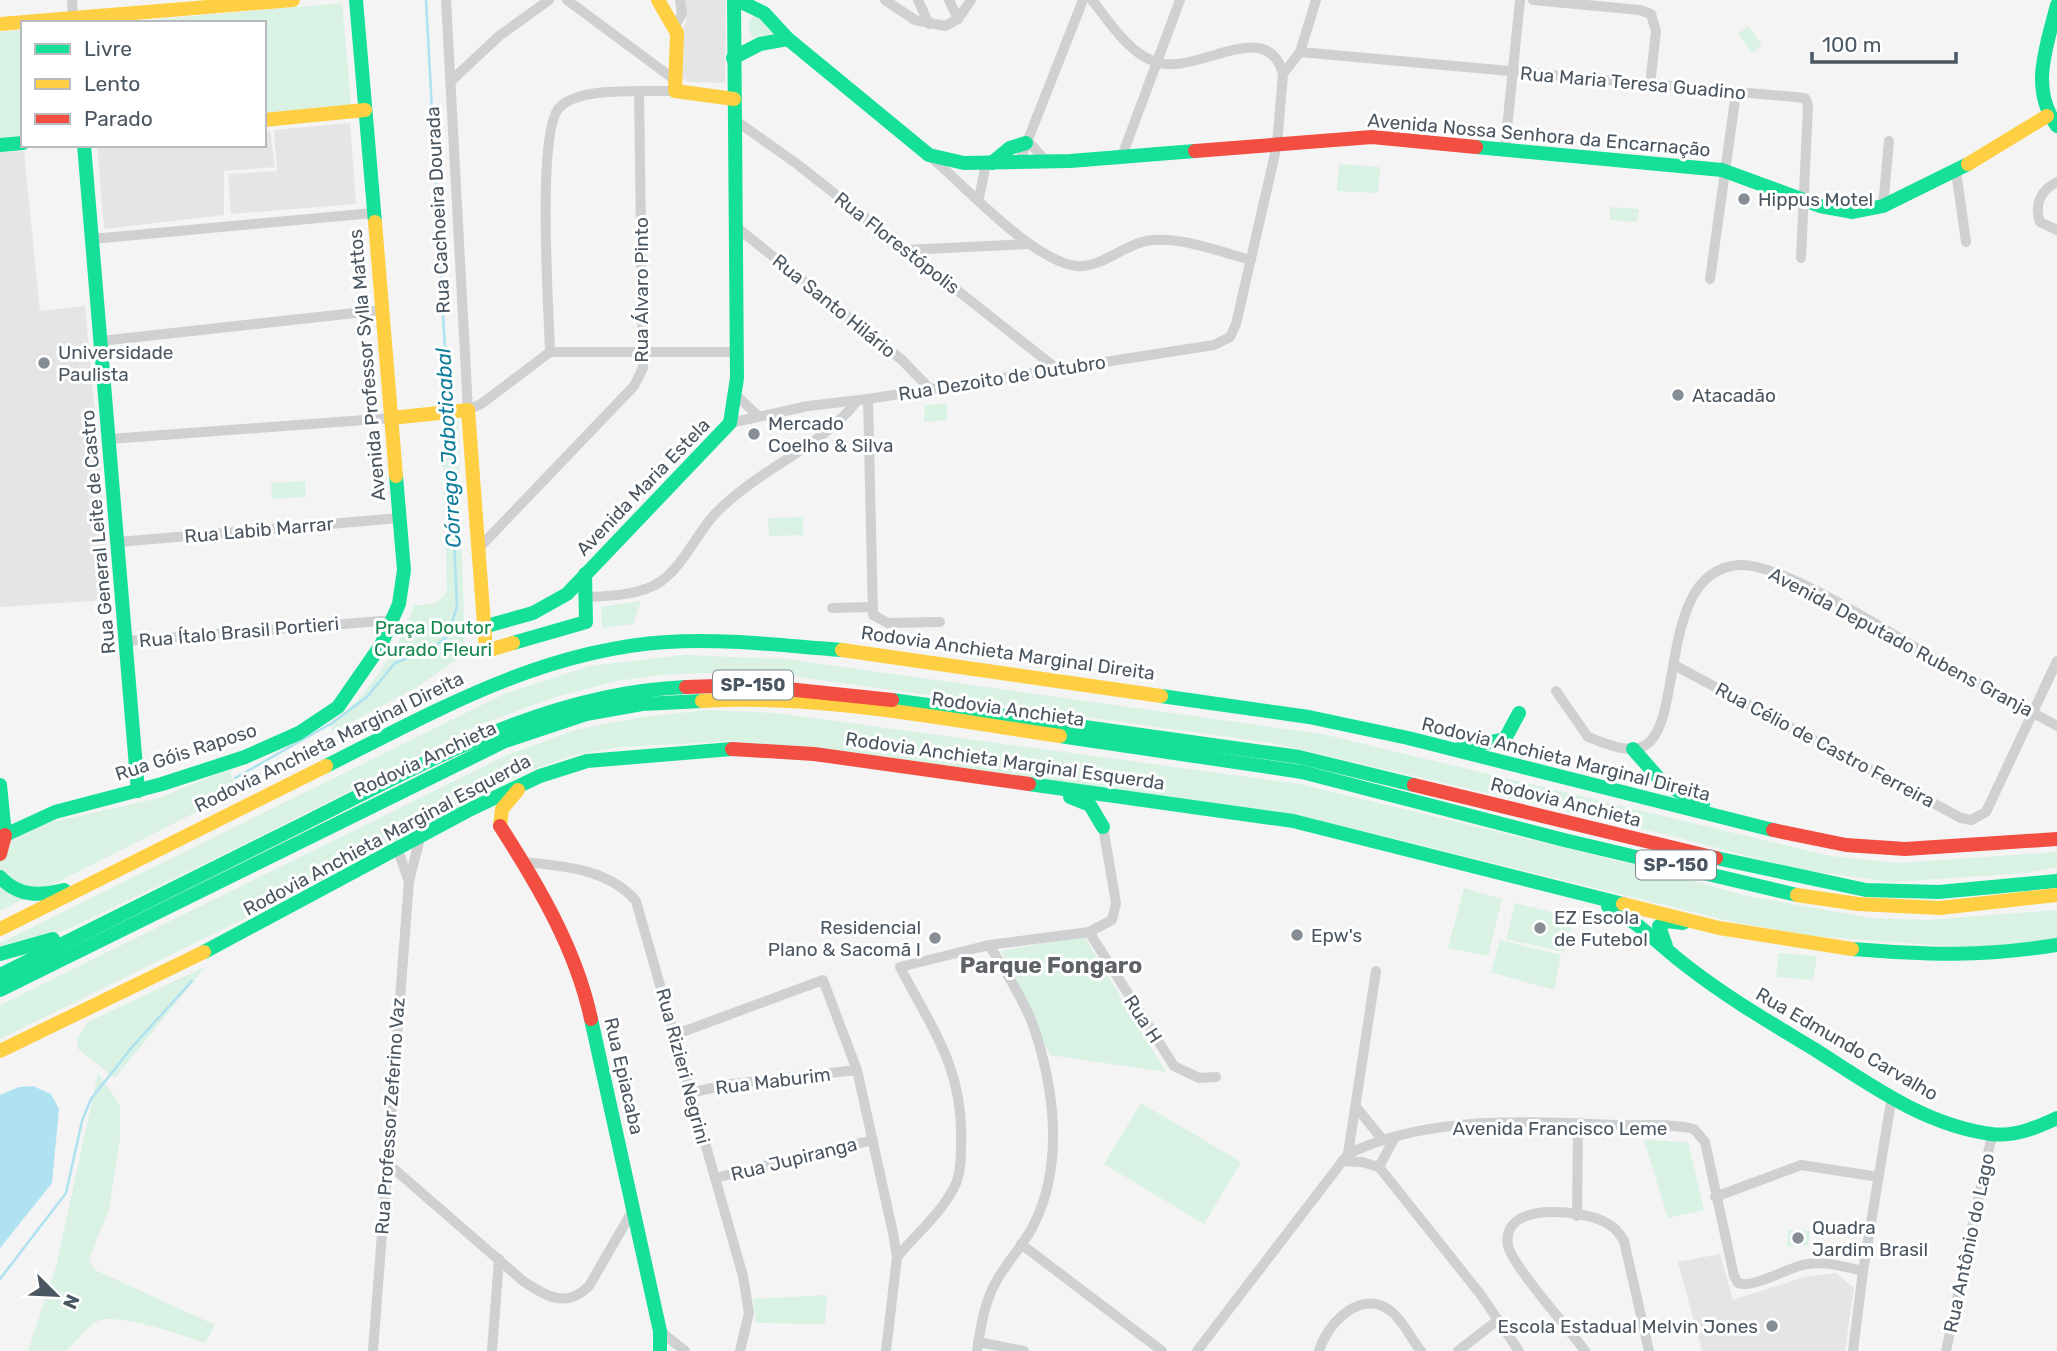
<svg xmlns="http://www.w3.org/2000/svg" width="2057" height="1351" viewBox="0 0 2057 1351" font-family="Rubik,sans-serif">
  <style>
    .education { fill: #e6e5e6 }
    .green { fill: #d9f2e3 }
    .water { fill: #aee2f0 }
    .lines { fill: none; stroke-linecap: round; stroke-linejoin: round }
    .stream { stroke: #aee2f0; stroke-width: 2.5 }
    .street { stroke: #ced0d2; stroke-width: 10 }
    .fast { stroke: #16e098; stroke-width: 14 }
    .slow { stroke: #ffcf43; stroke-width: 14 }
    .jam { stroke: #f24e42; stroke-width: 14 }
    .poi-dot { fill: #868d94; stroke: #fff; stroke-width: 2.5 }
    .labels { text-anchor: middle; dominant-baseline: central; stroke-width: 6; stroke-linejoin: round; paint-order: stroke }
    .shield { fill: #fff; stroke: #808990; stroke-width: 2 }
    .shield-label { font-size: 18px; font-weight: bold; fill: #4a5661 }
    .street-label { font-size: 19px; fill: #4a5661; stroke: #fff }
    .poi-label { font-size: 19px; fill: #4a5661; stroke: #fff; text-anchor: start }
    .park-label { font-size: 19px; fill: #17864f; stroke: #fff }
    .water-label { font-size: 21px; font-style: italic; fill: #0c7c9b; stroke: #fff }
    .quarter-label { font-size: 23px; font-weight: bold; fill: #5f6368; stroke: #fff }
  </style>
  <rect width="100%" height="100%" fill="#f4f4f4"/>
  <g class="education">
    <polygon points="684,0 726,0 725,83 688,82 679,76 681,33 687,19"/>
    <polygon points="350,123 356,204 231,214 228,174 277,171 274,130"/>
    <polygon points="270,131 275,167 224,171 224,215 104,229 97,146 264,145 264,132"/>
    <polygon points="24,151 40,311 85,306 111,588 105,588 106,600 0,607 0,152"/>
    <polygon points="1720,1254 1733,1300 1804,1277 1836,1273 1854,1288 1845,1351 1702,1351 1678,1262"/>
  </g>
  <g class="green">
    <polygon points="342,3 351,105 264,113 264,23 116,23"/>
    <polygon points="755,14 776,35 752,38 748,23"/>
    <polygon points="1748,26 1762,45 1752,53 1738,34"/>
    <polygon points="23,30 23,136 0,139 0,32"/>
    <polygon points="1339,164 1380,167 1378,193 1337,191"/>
    <polygon points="1610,207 1639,209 1637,222 1610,220"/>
    <polygon points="947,404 947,420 924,422 925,405"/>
    <path d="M458 420 465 654 417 687 333 732 330 724C365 701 402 644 414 605 430 605 440 605 447 590L442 425Z"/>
    <polygon points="305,481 306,497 272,499 271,483"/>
    <polygon points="803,517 803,535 769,536 768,518"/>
    <polygon points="641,601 633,624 602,628 601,607"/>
    <polygon points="683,655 786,659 1322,734 1830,856 1899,863 2057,852 2057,867 2026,873 1893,882 1801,870 1668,835 1272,743 777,674 727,672 661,675 617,681 555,697 476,726 265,834 69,929 0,950 0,943 504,694 590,666"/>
    <polygon points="708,710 776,713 1300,784 1647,868 1747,896 1871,918 1926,920 2057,910 2057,939 1997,946 1949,946 1811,936 1729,921 1371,833 731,741 620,747 574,755 531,770 298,892 0,1039 0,1005 507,755 575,730 642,717"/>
    <polygon points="229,769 238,791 0,911 0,844 39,825 159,798"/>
    <polygon points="1464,888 1502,899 1488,956 1448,948"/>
    <polygon points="1515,903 1574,918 1564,952 1506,939"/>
    <polygon points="1084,936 1166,1072 1050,1055 1001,951"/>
    <polygon points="1500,940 1561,955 1554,990 1491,972"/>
    <polygon points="1779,953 1817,956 1813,980 1776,977"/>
    <polygon points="205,967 115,1078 78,1049 77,1039 88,1022"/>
    <path d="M98 1073 120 1105V1138L109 1209 89 1259 95 1270 215 1325 205 1343C185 1336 116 1312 98 1321 84 1328 77 1342 66 1351H28L56 1267Z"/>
    <polygon points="1141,1103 1241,1162 1204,1224 1104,1164"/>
    <polygon points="1644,1140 1688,1142 1704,1210 1668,1218"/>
    <polygon points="1788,1230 1810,1231 1808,1245 1787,1247"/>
    <polygon points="827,1295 825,1324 756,1323 753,1299"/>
  </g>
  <polygon class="water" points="33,1086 51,1094 59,1109 52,1183 0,1248 0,1095 19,1087"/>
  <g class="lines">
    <g class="stream">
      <polyline points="426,0 448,406"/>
      <polyline points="235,778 332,723 367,697 395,663 429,650 447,637 457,607 449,416"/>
      <polyline points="0,1279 66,1193 82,1121 91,1099 133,1046 192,981"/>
    </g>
    <g class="street">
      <polyline points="72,0 73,20"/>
      <polyline points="446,0 468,410 481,404 550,352 737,352"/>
      <polyline points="567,0 675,80"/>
      <polyline points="885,0 915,20 945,26 958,19 971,0"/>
      <polyline points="918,0 929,24"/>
      <polyline points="949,0 958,19"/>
      <polyline points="1533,0 1640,10 1651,14 1656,31 1650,85"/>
      <polyline points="674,27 682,14 680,0"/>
      <polyline points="1300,52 1805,98 1808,105 1801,258"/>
      <polyline points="1283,74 1300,52 1316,0"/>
      <polyline points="451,81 499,36 549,0"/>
      <polyline points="735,120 797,164 1057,369"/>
      <polyline points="1027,140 1045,160"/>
      <polyline points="1505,148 1520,0"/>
      <polyline points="1122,156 1180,0"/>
      <path d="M932 158C967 188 1032 260 1076 266 1099 269 1124 245 1146 241 1180 235 1219 252 1251 260"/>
      <polyline points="1020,160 1083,0"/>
      <polyline points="1956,171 1966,242"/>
      <path d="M2057 182C2041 190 2034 204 2040 222L2057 230"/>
      <polyline points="979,198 986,164"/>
      <polyline points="1883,206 1889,141"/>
      <polyline points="735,226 902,360 930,389"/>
      <polyline points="92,239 373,213"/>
      <polyline points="905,250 1028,244"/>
      <polyline points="1710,279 1736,93"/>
      <polyline points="101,341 382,310"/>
      <path d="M550 352C549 311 536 129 560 107 581 86 646 92 675 91"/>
      <polyline points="736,395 757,415"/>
      <polyline points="868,399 873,615 888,623 940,622"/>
      <path d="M730 423 808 406 868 399 1214 345 1230 337 1236 324 1277 145 1283 74C1267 13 1195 79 1153 61 1127 51 1109 21 1092 0"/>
      <polyline points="110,439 391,418"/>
      <polyline points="118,542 400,518"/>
      <polyline points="478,549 634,386 643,368 639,92"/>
      <path d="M587 597C610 596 641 595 660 582 683 566 696 535 714 515 757 469 820 449 857 401"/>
      <polyline points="832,608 872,607"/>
      <polyline points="127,641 394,620"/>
      <polyline points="1674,665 1961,818 1971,820 1986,812 2057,661"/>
      <path d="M1556 691 1588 737C1603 743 1629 754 1644 746 1686 724 1656 569 1740 565 1784 563 1897 638 1940 662 1979 684 2018 704 2057 726"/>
      <polyline points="398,850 408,879"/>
      <path d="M524 862C563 866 609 869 636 901L743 1276 749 1313 740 1351"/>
      <polyline points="1089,932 1174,1066 1199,1078 1216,1077"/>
      <polyline points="674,1035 823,980 857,1070 893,1233 897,1257 886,1351"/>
      <polyline points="689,1093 731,1084 857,1070"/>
      <polyline points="1356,1107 1383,1140"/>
      <polyline points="1348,1154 1376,971"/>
      <polyline points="1342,1161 1362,1162 1379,1167 1481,1295 1519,1351"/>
      <path d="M386 1162 523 1281C545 1296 567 1309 589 1286L633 1210"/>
      <polyline points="1379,1167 1395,1137"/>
      <polyline points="715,1178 873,1140"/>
      <polyline points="1715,1197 1801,1165 1879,1177"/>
      <polyline points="1577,1216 1578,1124"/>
      <polyline points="1021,1244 1162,1351"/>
      <path d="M897 1257C916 1234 946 1209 957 1181 961 1169 961 1156 961 1143 964 1069 932 1029 900 967L989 945 1089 932 1112 920 1116 903 1103 827"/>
      <polyline points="660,1331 685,1351"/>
      <polyline points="978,1342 1024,1351"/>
      <polyline points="373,1351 409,881 420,838"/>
      <polyline points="492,1351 499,1259"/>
      <path d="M977 1351C981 1326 984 1302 997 1280 1008 1260 1026 1243 1035 1222 1064 1162 1054 1086 1033 1025 1022 997 1005 971 989 945"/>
      <path d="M1197 1351 1348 1154C1429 1114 1531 1122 1619 1125 1643 1126 1670 1123 1694 1129L1705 1142 1734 1276 1738 1283C1754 1289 1788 1267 1807 1264 1826 1261 1845 1267 1863 1271"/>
      <path d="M1319 1351C1327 1323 1362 1287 1392 1312 1404 1322 1411 1339 1421 1351"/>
      <polyline points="1458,1351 1498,1320"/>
      <path d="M1585 1351C1570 1330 1512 1265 1508 1246 1500 1200 1582 1210 1605 1222 1614 1226 1619 1233 1624 1241L1649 1351"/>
      <polyline points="1853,1351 1863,1271 1892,1096"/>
      <polyline points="1946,1351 1992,1135"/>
    </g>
    <g class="fast">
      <polyline points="356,0 375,222"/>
      <polyline points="737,0 764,13 788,39 929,155 964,163 1070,161 1195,151"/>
      <path d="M2057 5C2047 46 2029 88 2057 126"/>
      <polyline points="733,58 760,44 788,39"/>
      <polyline points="0,145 23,143"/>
      <polyline points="84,145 138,791"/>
      <polyline points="1476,147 1722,170 1820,206 1853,212 1883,206 1968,164"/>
      <polyline points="992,163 1010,148 1026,143"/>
      <polyline points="483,627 533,613 567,594 730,423 737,378 734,0"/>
      <polyline points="513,643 586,622 585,574"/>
      <polyline points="1161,696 1309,717 1408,738 1773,830"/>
      <polyline points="892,700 1299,757 1414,785"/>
      <polyline points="1060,736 1302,772 1564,840 1797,895"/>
      <polyline points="1461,748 1505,739 1519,713"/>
      <polyline points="1633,749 1663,783 1703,804"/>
      <path d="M326 766C436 711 541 650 667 642 725 638 784 646 842 650"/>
      <polyline points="1029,784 1293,821 1623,904"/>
      <polyline points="0,785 5,835 55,812 162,784 245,757 299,733 338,707 381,645 399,604 404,570 396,476"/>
      <polyline points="1070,797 1090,805 1103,827"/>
      <polyline points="1716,858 1866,890 1939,892 2057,881"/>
      <path d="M0 877C19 897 39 896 64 890"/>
      <path d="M1608 906C1639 922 1661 947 1688 967 1728 998 1771 1023 1814 1049 1869 1084 1924 1125 1991 1134 2014 1137 2036 1128 2057 1118"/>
      <polyline points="1666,946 1659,926 1668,921 1683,923"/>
      <path d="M1852 949C1928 955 1982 957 2057 945"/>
      <polyline points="204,952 467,811 540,776 587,761 732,749"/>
      <polyline points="0,954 53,939"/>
      <path d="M0 975C103 924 206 872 309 821 431 760 547 693 686 687"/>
      <polyline points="0,990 505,741 586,714 642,704 702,701"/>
      <polyline points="591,1019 660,1331 660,1351"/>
    </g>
    <g class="slow">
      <polyline points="658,0 677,33 675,91 734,99"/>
      <polyline points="0,24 293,0"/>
      <polyline points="264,120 365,110"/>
      <polyline points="1968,164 2047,116"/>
      <polyline points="375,222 396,476"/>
      <polyline points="391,418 468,410 486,651 513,643"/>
      <polyline points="842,650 1161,696"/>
      <path d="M702 701C821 694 942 719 1060 736"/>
      <polyline points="500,826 502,809 518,790"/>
      <polyline points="1797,895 1858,904 1940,908 2057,895"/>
      <polyline points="1623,904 1719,928 1852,949"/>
      <polyline points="0,929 326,766"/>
      <polyline points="0,1051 204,952"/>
    </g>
    <g class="jam">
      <polyline points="1195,151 1372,137 1476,147"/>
      <polyline points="686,687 749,685 892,700"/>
      <polyline points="732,749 814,754 1029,784"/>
      <polyline points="1414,785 1716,858"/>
      <path d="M500 826C538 885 576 949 591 1019"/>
      <polyline points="1773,830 1846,845 1905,849 2057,839"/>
      <polyline points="0,854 5,835"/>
    </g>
  </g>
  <g class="poi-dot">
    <circle cx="1744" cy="199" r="7"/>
    <circle cx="44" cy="363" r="7"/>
    <circle cx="1678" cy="395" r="7"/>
    <circle cx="754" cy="434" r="7"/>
    <circle cx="1540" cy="928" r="7"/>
    <circle cx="1297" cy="935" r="7"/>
    <circle cx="935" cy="938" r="7"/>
    <circle cx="1798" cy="1238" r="7"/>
    <circle cx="1772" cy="1326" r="7"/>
  </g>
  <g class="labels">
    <g class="shield">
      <rect x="713" y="670.5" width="80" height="29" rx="5"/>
      <rect x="1636" y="850.5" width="80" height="29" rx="5"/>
    </g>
    <g class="shield-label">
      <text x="753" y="685">SP-150</text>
      <text x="1676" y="865">SP-150</text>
    </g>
    <g class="street-label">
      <text transform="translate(1633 83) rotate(5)">Rua Maria Teresa Guadino</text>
      <text transform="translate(1539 135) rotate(5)">Avenida Nossa Senhora da Encarnação</text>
      <text transform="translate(438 210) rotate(-93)">Rua Cachoeira Dourada</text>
      <text transform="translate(897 243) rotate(38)">Rua Florestópolis</text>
      <text transform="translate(641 290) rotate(-90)">Rua Álvaro Pinto</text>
      <text transform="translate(834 306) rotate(39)">Rua Santo Hilário</text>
      <text transform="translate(367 365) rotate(-95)">Avenida Professor Sylla Mattos</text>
      <text transform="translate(1002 378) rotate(-9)">Rua Dezoito de Outubro</text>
      <text transform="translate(643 487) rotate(-46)">Avenida Maria Estela</text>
      <text transform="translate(259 530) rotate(-5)">Rua Labib Marrar</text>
      <text transform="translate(98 532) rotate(-95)">Rua General Leite de Castro</text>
      <text transform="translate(239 632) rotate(-5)">Rua Ítalo Brasil Portieri</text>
      <text transform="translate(1901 642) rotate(28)">Avenida Deputado Rubens Granja</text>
      <text transform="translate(1008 653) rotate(8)">Rodovia Anchieta Marginal Direita</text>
      <text transform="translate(1008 709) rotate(8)">Rodovia Anchieta</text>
      <text transform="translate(329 742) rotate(-26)">Rodovia Anchieta Marginal Direita</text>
      <text transform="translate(1825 745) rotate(28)">Rua Célio de Castro Ferreira</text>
      <text transform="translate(186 752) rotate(-18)">Rua Góis Raposo</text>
      <text transform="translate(425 759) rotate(-25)">Rodovia Anchieta</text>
      <text transform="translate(1566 759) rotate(14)">Rodovia Anchieta Marginal Direita</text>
      <text transform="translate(1005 761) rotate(8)">Rodovia Anchieta Marginal Esquerda</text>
      <text transform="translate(1566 802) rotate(14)">Rodovia Anchieta</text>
      <text transform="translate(387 835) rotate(-28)">Rodovia Anchieta Marginal Esquerda</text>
      <text transform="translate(1143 1019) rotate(57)">Rua H</text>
      <text transform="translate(1847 1044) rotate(30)">Rua Edmundo Carvalho</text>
      <text transform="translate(683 1066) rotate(75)">Rua Rizieri Negrini</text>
      <text transform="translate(624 1076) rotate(77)">Rua Epiacaba</text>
      <text transform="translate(773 1081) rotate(-7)">Rua Maburim</text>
      <text transform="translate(390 1116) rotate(-86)">Rua Professor Zeferino Vaz</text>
      <text x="1560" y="1128">Avenida Francisco Leme</text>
      <text transform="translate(794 1159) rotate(-14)">Rua Jupiranga</text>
      <text transform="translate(1969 1243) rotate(-78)">Rua Antônio do Lago</text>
    </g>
    <g class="poi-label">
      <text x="1758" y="199">Hippus Motel</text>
      <text x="58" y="352">Universidade<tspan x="58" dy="22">Paulista</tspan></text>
      <text x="1692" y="395">Atacadão</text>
      <text x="768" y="423">Mercado<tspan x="768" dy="22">Coelho &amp; Silva</tspan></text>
      <text x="1554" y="917">EZ Escola<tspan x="1554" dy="22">de Futebol</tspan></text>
      <text x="921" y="927" text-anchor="end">Residencial<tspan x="921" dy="22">Plano &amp; Sacomã I</tspan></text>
      <text x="1311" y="935">Epw's</text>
      <text x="1812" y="1227">Quadra<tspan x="1812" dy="22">Jardim Brasil</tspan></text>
      <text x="1758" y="1326" text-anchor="end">Escola Estadual Melvin Jones</text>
    </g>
    <g class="park-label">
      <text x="433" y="627">Praça Doutor<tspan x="433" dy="22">Curado Fleuri</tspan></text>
    </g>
    <g class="water-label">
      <text transform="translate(448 448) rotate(-93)">Córrego Jaboticabal</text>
    </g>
    <g class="quarter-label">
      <text x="1051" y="965">Parque Fongaro</text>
    </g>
  </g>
  <rect x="21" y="21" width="245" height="126" fill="#ffffff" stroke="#b7bbc0" stroke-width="2"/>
  <rect x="35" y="44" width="35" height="10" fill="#16e098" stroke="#b7bbc0" stroke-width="2"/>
  <text x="84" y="56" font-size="21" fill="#4a5661">Livre</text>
  <rect x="35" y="79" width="35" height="10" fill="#ffcf43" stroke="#b7bbc0" stroke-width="2"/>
  <text x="84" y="91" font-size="21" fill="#4a5661">Lento</text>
  <rect x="35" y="114" width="35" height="10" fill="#f24e42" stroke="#b7bbc0" stroke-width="2"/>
  <text x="84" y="126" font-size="21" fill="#4a5661">Parado</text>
  <g transform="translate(56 1295) rotate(114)" stroke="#ffffff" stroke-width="5" paint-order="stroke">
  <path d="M0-5L12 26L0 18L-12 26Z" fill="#4a5661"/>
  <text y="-10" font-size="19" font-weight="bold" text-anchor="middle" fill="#4a5661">N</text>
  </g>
  <path d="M1812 52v10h144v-10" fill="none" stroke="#4a5661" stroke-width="3.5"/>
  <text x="1822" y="52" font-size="21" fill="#4a5661" stroke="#ffffff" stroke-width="5" paint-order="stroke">100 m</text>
</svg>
